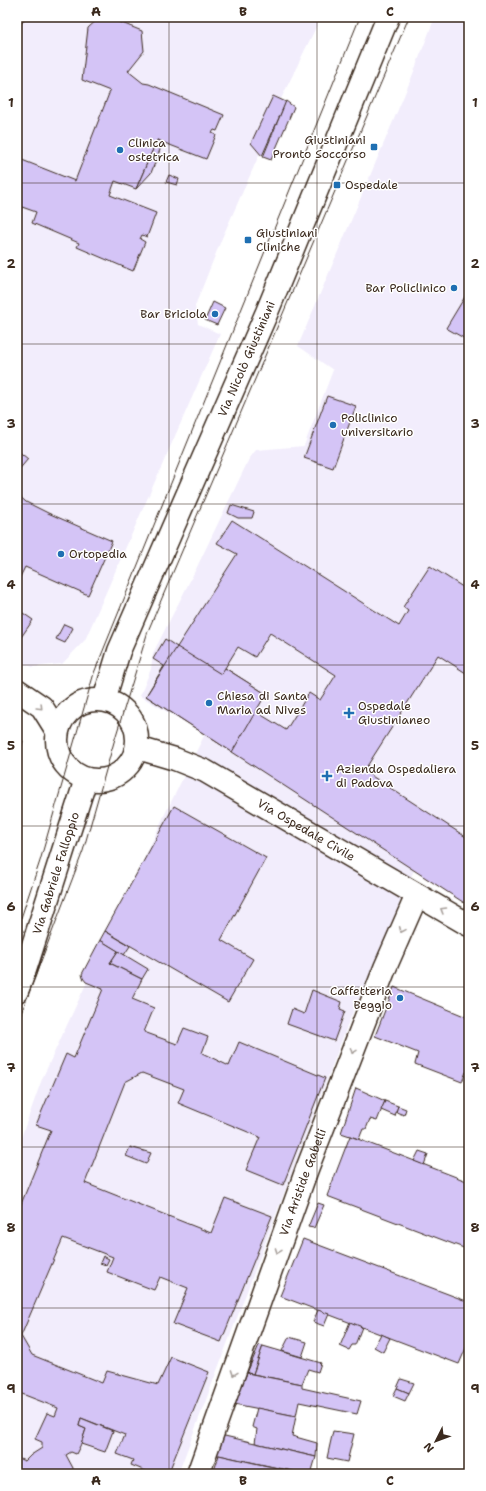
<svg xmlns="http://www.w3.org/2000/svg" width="486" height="1491" viewBox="0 0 486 1491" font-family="'Shantell Sans',sans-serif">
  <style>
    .built { fill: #f2edfc }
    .building { fill: #d4c4f6; stroke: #3b2a1e; fill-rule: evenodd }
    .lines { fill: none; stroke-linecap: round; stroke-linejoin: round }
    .street-casing { stroke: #3b2a1e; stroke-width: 25 }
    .secondary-casing { stroke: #3b2a1e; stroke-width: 25 }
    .street { stroke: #fff; stroke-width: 22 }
    .secondary { stroke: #fff; stroke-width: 22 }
    .tram { stroke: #3b2a1e; stroke-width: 1 }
    .oneway { stroke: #a79f9a }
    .grid { fill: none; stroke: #3b2a1e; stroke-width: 1; stroke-opacity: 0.55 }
    .poi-dot { fill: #1f6fb2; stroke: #fff; stroke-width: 1.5 }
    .labels { text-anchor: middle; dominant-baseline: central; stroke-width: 3; stroke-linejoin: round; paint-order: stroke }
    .poi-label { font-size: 12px; fill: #3b2a1e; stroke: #fff; text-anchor: start }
    .street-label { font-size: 12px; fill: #3b2a1e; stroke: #fff }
    .neatline { fill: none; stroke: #3b2a1e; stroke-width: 1.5 }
    .grid-label { font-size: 13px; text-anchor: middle; font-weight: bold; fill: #3b2a1e }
  </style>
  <rect width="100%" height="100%" fill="#fff"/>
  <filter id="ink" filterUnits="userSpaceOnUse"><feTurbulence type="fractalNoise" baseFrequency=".025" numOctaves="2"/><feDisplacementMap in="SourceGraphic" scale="8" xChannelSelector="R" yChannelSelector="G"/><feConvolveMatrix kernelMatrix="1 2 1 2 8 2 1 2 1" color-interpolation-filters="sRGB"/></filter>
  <g filter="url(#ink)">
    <g class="built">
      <polygon points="17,17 321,17 281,99 273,96 251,143 260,153 222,238 195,306 198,324 220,334 85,640 62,664 33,667 17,662"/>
      <polygon points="435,17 469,17 469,905 414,870 349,1021 178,1474 17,1474 17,1149 42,1079 163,818 205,734 140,696 151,669 153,653 196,569 249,459 256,450 304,446 333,370 298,346 411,79"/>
    </g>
    <g class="building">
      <polygon points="17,17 28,17 17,27"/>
      <polygon points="100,17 107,17 142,31 144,51 128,71 143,83 149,84 224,115 217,131 214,130 212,133 216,135 206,159 157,140 136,189 115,181 110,195 156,213 147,237 142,235 140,239 145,242 133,271 77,247 79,243 32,223 36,212 22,207 17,220 17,158 75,181 110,91 82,80 88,28"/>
      <polygon points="273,96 286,102 262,156 251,143"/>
      <polygon points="286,101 294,107 271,160 263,157"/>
      <polygon points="157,140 163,142 151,173 136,189"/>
      <polygon points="169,175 179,179 177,185 166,182"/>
      <polygon points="469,290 469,341 446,328"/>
      <polygon points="213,302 225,308 217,325 205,320"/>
      <polygon points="327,396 356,406 333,468 304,458"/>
      <polygon points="17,450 28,459 17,472"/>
      <polygon points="17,494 26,502 48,513 112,541 88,595 25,567 17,583"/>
      <polygon points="231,505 254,512 252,518 238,518 228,513"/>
      <path d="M232 520 399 626 408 611 403 607 430 566 469 591V675L438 655 364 771 469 839V906L146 696 164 666 153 659 165 639 177 647 237 554 217 543ZM270 633 336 675 320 700 309 693 286 730 255 711 266 694 225 668 238 647 255 657Z"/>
      <polygon points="17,609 33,620 17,643"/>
      <polygon points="64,624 73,628 65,643 56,639"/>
      <polygon points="177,647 221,674 225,668 266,694 232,752 146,696"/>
      <polygon points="17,737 23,741 17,764"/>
      <polygon points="174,806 266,858 221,940 253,959 228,1002 105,931"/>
      <polygon points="105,931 130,946 124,955 100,940"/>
      <polygon points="100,940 118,951 110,963 142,979 132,999 154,1008 144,1032 177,1044 184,1028 208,1037 202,1053 229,1066 239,1042 325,1078 283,1185 246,1170 260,1137 178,1103 184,1089 142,1073 125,1082 85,1183 211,1233 225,1198 272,1216 221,1342 173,1324 188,1288 160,1277 154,1290 107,1272 113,1257 63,1238 21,1336 32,1355 102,1383 107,1371 158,1385 171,1357 209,1372 168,1474 153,1474 131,1465 133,1460 117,1454 125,1435 81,1418 79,1426 86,1429 81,1444 76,1454 71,1452 66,1455 73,1468 73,1474 17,1474 17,1458 25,1461 31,1455 42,1448 42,1442 35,1439 47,1413 55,1416 58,1408 17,1392 17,1214 51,1130 36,1125 66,1054 74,1058 103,989 86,982 83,978 82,974"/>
      <polygon points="118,951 148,969 142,979 110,963"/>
      <polygon points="394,987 469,1018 469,1073 466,1072 462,1082 415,1064 418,1053 375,1036"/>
      <polygon points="312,990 342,1002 340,1009 345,1011 334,1041 287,1024 292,1009 304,1014"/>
      <polygon points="356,1088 385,1101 377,1121 370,1119 366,1129 363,1129 359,1139 341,1133"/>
      <polygon points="385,1101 398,1106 395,1116 381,1110"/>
      <polygon points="398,1106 406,1109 404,1115 396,1112"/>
      <polygon points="350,1136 469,1182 469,1250 327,1196"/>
      <polygon points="130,1147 151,1153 146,1164 126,1156"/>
      <polygon points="419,1151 428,1154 424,1165 414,1161"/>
      <polygon points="318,1203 324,1205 314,1228 308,1227"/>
      <polygon points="303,1239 469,1302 469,1341 459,1364 280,1296"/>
      <polygon points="103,1256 109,1259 106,1265 100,1263"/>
      <polygon points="318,1310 329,1314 324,1326 313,1322"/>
      <polygon points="350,1322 362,1327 355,1345 352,1345 349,1350 340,1346"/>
      <polygon points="381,1334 390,1338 383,1352 374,1347"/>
      <polygon points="289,1337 307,1342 302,1357 282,1351"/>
      <polygon points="259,1345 263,1346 253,1374 247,1373"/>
      <polygon points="263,1346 321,1363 318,1372 308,1369 302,1384 253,1374"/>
      <polygon points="247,1373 302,1384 302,1388 361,1401 357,1414 299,1402 296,1416 234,1404"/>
      <polygon points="401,1379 414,1383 409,1393 397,1388"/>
      <polygon points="397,1388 409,1393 405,1401 393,1396"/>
      <polygon points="257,1408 296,1416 292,1436 317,1443 316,1457 255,1443 257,1429 252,1427"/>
      <polygon points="469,1414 469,1432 466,1432"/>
      <polygon points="81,1418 113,1431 105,1452 81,1444 86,1429 79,1426"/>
      <polygon points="333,1431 354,1434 347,1462 327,1458"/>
      <polygon points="216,1434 316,1457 311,1474 306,1474 209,1453"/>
      <polygon points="219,1455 263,1465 306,1474 213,1474"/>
    </g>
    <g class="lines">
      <defs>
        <g id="street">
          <polyline points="17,690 42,707 57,731"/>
          <path id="s1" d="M138 748 175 759 205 771 469 925"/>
          <path id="s2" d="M198 1474 307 1169 385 968 417 895"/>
        </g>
        <g id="secondary">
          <circle cx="97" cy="740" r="40"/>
          <path id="s3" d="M104 700 119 651 267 312 388 17"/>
          <path id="s4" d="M17 991 25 970 86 779"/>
        </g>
      </defs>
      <use href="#street" class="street-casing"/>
      <use href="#secondary" class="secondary-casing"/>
      <use href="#street" class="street"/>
      <use href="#secondary" class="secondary"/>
      <g class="tram">
        <polyline points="17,930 40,861 94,673 360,17"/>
        <polyline points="17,1024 83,851 114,742 148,631 409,17"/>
      </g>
    </g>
    <defs><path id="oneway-chevron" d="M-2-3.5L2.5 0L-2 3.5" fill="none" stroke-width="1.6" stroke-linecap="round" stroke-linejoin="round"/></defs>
    <g class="oneway">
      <use href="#oneway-chevron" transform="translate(40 707) rotate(45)"/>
      <use href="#oneway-chevron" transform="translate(443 910) rotate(-149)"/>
      <use href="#oneway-chevron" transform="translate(402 930) rotate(114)"/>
      <use href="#oneway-chevron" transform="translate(353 1051) rotate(111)"/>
      <use href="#oneway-chevron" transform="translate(278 1251) rotate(110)"/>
      <use href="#oneway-chevron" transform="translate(234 1373) rotate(110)"/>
    </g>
  </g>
  <path class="grid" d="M169 17V1474M317 17V1474M17 183H469M17 344H469M17 504H469M17 665H469M17 826H469M17 987H469M17 1147H469M17 1308H469"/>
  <g class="poi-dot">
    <rect x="370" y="143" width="8" height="8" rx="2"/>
    <circle cx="120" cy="150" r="4"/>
    <rect x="333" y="181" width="8" height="8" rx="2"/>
    <rect x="244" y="236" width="8" height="8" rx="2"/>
    <circle cx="454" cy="288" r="4"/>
    <circle cx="215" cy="314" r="4"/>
    <circle cx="333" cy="425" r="4"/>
    <circle cx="61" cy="554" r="4"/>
    <circle cx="209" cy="703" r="4"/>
    <path d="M347 707h4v4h4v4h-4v4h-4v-4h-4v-4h4z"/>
    <path d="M325 770h4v4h4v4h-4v4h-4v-4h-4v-4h4z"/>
    <circle cx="400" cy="998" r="4"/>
  </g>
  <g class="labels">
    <g class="poi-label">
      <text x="366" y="140" text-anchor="end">Giustiniani<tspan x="366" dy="14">Pronto Soccorso</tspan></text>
      <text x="128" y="143">Clinica<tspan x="128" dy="14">ostetrica</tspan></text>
      <text x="345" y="185">Ospedale</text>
      <text x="256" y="233">Giustiniani<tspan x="256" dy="14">Cliniche</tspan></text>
      <text x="446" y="288" text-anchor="end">Bar Policlinico</text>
      <text x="207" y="314" text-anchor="end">Bar Briciola</text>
      <text x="341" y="418">Policlinico<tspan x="341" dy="14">universitario</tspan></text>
      <text x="69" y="554">Ortopedia</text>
      <text x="217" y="696">Chiesa di Santa<tspan x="217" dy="14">Maria ad Nives</tspan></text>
      <text x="358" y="706">Ospedale<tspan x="358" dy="14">Giustinianeo</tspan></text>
      <text x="336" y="769">Azienda Ospedaliera<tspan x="336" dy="14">di Padova</tspan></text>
      <text x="392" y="991" text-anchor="end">Caffetteria<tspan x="392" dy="14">Beggio</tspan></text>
    </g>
    <g class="street-label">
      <text stroke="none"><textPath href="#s3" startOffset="370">Via Nicolò Giustiniani</textPath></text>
      <text stroke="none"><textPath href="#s1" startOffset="188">Via Ospedale Civile</textPath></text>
      <text stroke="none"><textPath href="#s4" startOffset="124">Via Gabriele Falloppio</textPath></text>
      <text stroke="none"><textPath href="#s2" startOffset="310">Via Aristide Gabelli</textPath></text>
    </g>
  </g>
  <rect width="486" height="1491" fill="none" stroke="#fff" stroke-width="44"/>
  <g transform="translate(436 1441) rotate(228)" stroke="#ffffff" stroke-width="3" paint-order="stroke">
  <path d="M0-3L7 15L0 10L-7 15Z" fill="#3b2a1e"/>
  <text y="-6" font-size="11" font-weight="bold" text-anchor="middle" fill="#3b2a1e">N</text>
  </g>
  <rect x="22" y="22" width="442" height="1447" class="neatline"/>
  <g class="grid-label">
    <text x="96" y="16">A</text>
    <text x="243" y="16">B</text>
    <text x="390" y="16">C</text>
    <text x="11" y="107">1</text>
    <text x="475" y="107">1</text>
    <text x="11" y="268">2</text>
    <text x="475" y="268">2</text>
    <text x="11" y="428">3</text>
    <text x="475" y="428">3</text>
    <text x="11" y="589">4</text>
    <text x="475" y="589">4</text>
    <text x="11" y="750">5</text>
    <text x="475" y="750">5</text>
    <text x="11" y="911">6</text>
    <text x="475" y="911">6</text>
    <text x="11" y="1072">7</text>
    <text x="475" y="1072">7</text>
    <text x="11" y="1232">8</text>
    <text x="475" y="1232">8</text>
    <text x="11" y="1393">9</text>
    <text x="475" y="1393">9</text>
    <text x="96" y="1485">A</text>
    <text x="243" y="1485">B</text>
    <text x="390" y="1485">C</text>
  </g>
</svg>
